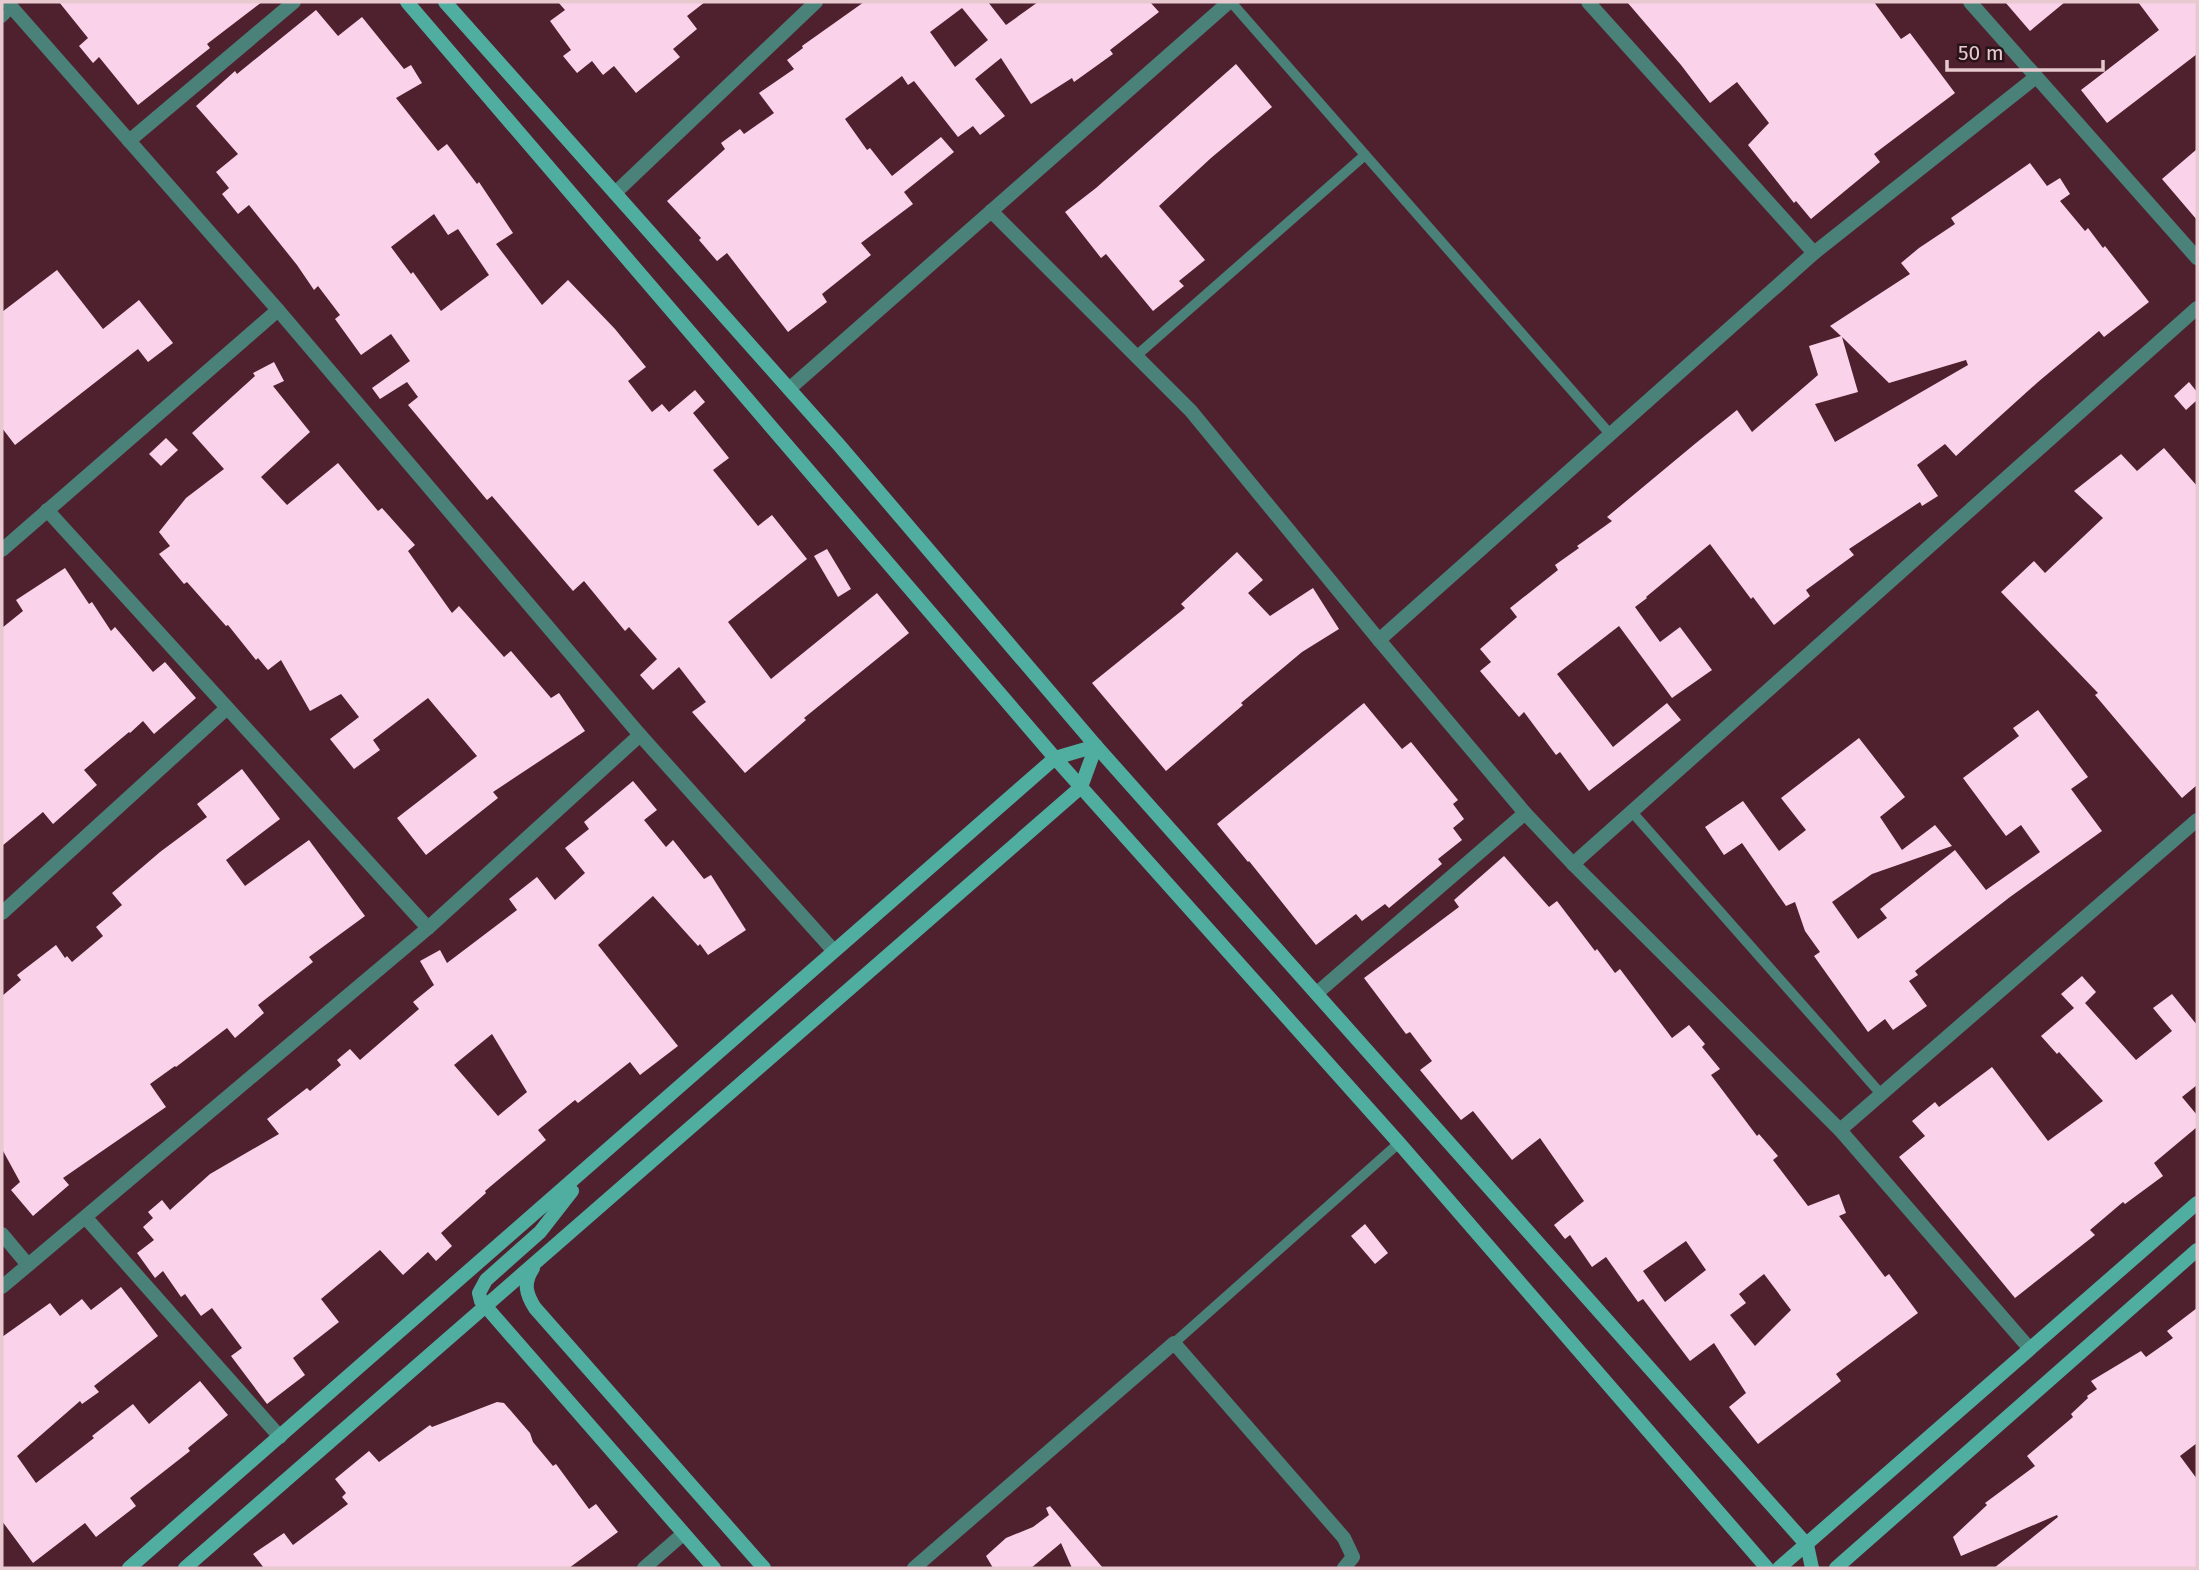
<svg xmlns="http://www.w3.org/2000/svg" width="2199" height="1570" viewBox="0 0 2199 1570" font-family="'Fira Sans',sans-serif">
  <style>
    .building { fill: #fad2e9; fill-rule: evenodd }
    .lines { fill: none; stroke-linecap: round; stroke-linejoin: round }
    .lane { stroke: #4a8279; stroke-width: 10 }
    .street { stroke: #4a8279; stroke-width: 14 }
    .secondary { stroke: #50aea1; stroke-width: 14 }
  </style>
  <rect width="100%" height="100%" fill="#4f212f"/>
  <g class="building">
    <polygon points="59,2 262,2 207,44 210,48 138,105 99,57 93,63 79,46 88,38"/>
    <polygon points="558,2 705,2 687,16 697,29 673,49 680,57 636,93 614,66 603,75 592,61 577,73 563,56 571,50 550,21 565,10"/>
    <path d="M864 2H988L1006 25 1038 2H1150L1159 12 1110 50 1113 54 1074 82 1072 78 1031 104 1001 58 975 79 1005 116 980 135 973 126 958 137 914 81 908 85 902 76 845 119 867 150 870 148 892 176 941 137 954 152 904 192 913 204 861 243 871 255 822 294 827 302 788 332 727 253 717 261 699 240 701 238 667 201 725 149 721 143 740 129 744 134 774 113 759 93 794 69 787 60 803 48 802 46ZM962 8 988 40 955 67 930 32Z"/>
    <polygon points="1627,2 1874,2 1901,39 1910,33 1955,93 1874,154 1880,162 1811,219 1796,201 1794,203 1748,145 1769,123 1737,82 1710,103 1681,65"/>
    <polygon points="2005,2 2065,2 2030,31"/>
    <polygon points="2138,2 2197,2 2197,54 2107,123 2081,90 2159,30"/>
    <path d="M316 10 338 36 362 17 404 69 411 65 422 83 396 98 438 151 447 144 477 184 479 182 513 233 496 244 542 305 568 280 615 329 646 367 628 381 652 412 662 404 669 412 695 390 705 402 693 413 729 458 713 470 758 526 772 515 807 559 728 622 771 679 877 593 909 633 804 718 806 720 745 773 692 712 706 702 679 667 653 690 640 675 657 659 629 627 625 631 584 581 573 591 492 496 487 500 408 405 418 397 407 382 380 399 372 388 410 361 391 334 361 355 335 319 340 315 318 286 314 290 297 265 249 205 238 214 222 194 229 188 216 172 238 154 196 106 235 71 237 74ZM434 214 448 235 458 229 489 275 441 311 413 272 411 274 391 247Z"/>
    <polygon points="1236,64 1272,107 1211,158 1159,206 1205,260 1179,281 1184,286 1153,311 1106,254 1101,258 1065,212 1096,188"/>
    <polygon points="2197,149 2197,220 2162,179"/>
    <path d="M2030 163 2047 186 2060 178 2070 194 2060 201 2085 231 2088 228 2103 248 2105 246 2149 302 2104 337 2099 331 2038 382 1956 456 1945 444 1917 465 1938 496 1922 506 1920 502 1849 549 1854 555 1806 590 1810 596 1774 625 1753 597 1751 599 1710 544 1646 597 1647 598 1635 607 1660 642 1680 627 1712 670 1672 698 1619 626 1557 674 1613 747 1667 703 1681 720 1589 791 1560 752 1556 755 1524 712 1519 717 1480 671 1491 662 1480 649 1517 617 1510 608 1558 570 1555 565 1579 548 1577 546 1612 521 1607 517 1696 443 1737 410 1752 432 1818 375 1809 346 1841 336 1830 326 1910 274 1901 263 1919 248 1955 224 1951 218ZM1842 337 1889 383 1966 360 1968 365 1835 442 1815 404 1858 392Z"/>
    <polygon points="57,270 103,329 139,300 173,343 148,362 138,349 15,445 2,428 2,312"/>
    <polygon points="274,362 284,381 273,386 310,432 261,477 287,505 338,463 378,511 382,508 415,545 408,551 452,613 459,606 504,657 511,651 551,698 559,693 585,731 493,792 498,798 426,855 397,818 477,756 428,698 373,740 380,750 354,769 330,739 359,717 341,694 310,711 281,660 268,670 258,658 256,660 228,625 226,626 187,582 184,584 159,554 170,546 159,532 186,498 224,469 192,433 255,376 253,373"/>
    <polygon points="2189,382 2197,392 2197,400 2186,410 2174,396"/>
    <polygon points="166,438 178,450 161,466 149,454"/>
    <polygon points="2164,448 2197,486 2197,785 2182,798 2095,695 2098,693 2001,592 2034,561 2045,573 2103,518 2074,491 2121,454 2137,471"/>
    <polygon points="827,549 851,589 838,597 814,556"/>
    <polygon points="1237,552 1263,580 1248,593 1270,616 1313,588 1339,629 1302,652 1241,703 1243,705 1166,771 1092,683 1185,608 1181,604"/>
    <polygon points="65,568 89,604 92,602 111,631 115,627 153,672 165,662 196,698 154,734 143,721 130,733 129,732 84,770 97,785 53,824 43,812 2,846 2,628 23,611 16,600"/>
    <polygon points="1364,703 1402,749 1411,742 1458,800 1453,804 1464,819 1453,828 1462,840 1438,859 1442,864 1389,908 1385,904 1362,921 1356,914 1316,945 1249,861 1248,862 1217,824"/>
    <polygon points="2038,710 2088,777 2071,789 2102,831 2010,897 1915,971 1918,975 1909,981 1927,1006 1893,1030 1885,1019 1868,1032 1814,956 1820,952 1805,931 1795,902 1786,906 1742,843 1724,855 1705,827 1743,801 1779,851 1806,830 1781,798 1859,738 1905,797 1880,817 1902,850 1935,825 1952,846 1872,874 1832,902 1858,939 1887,918 1880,909 1955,850 1986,890 2040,852 2021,825 2006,836 1963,778 2019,736 2013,728"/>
    <polygon points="242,769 280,819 226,860 245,886 309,840 365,916 309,957 313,962 258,1005 264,1013 235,1038 227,1028 176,1067 175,1066 150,1084 166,1107 63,1178 69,1185 33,1216 11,1190 20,1182 2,1149 2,996 21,980 17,975 56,945 65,958 67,956 72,962 103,936 96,927 122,905 112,893 160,852 207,817 197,804"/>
    <path d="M633 781 657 810 644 820 666 847 673 840 704 879 711 875 746 930 708 955 700 944 698 946 653 896 598 945 678 1046 640 1075 630 1062 578 1103 575 1100 538 1130 546 1140 485 1191 486 1193 441 1233 452 1246 436 1261 428 1252 403 1275 380 1250 321 1299 339 1322 293 1358 305 1375 267 1404 231 1356 242 1348 212 1308 201 1316 185 1294 181 1297 163 1271 155 1278 137 1253 154 1240 143 1227 153 1218 148 1212 162 1200 170 1210 210 1174 279 1134 267 1119 307 1088 310 1091 341 1065 337 1060 350 1049 360 1060 419 1009 413 1002 434 985 420 961 440 950 447 963 517 910 509 899 537 877 555 900 585 873 565 848 589 829 584 822ZM492 1034 527 1092 498 1116 454 1065Z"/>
    <path d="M1504 856 1549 907 1557 901 1595 951 1597 949 1615 973 1620 969 1672 1038 1689 1025 1705 1044 1702 1047 1720 1069 1711 1075 1757 1136 1759 1134 1778 1156 1773 1160 1808 1206 1839 1194 1846 1213 1839 1216 1885 1277 1889 1274 1918 1313 1836 1374 1841 1381 1758 1444 1729 1407 1746 1393 1714 1343 1690 1361 1643 1299 1638 1302 1606 1257 1592 1267 1570 1235 1565 1239 1554 1225 1584 1201 1540 1138 1512 1160 1473 1111 1461 1120 1420 1070 1432 1061 1410 1032 1406 1034 1364 978 1459 907 1454 900ZM1686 1241 1706 1270 1665 1302 1643 1271ZM1764 1274 1791 1310 1755 1346 1730 1315 1746 1303 1739 1294Z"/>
    <polygon points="2082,976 2096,992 2085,1003 2136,1060 2172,1031 2153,1008 2172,994 2197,1025 2197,1085 2182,1097 2197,1115 2197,1127 2154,1163 2163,1176 2125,1204 2123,1202 2090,1230 2095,1235 2015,1298 1899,1157 1925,1136 1912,1121 1935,1102 1939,1107 1992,1067 2048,1141 2103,1101 2059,1052 2057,1054 2041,1036 2074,1008 2061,994"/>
    <polygon points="1365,1224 1388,1253 1375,1264 1351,1236"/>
    <polygon points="121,1287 158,1336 94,1386 99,1392 82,1404 80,1401 17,1456 36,1483 94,1438 92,1436 133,1404 149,1424 200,1381 228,1415 188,1448 190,1451 130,1498 136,1506 96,1537 85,1523 33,1563 2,1521 2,1337 50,1303 60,1316 82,1299 91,1310"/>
    <polygon points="2197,1308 2197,1443 2180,1456 2197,1479 2197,1568 1994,1568 2058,1517 2057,1515 1961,1556 1953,1537 1987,1505 1985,1503 2035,1466 2027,1456 2073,1417 2071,1414 2088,1398 2087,1396 2097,1389 2091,1381 2141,1351 2146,1357 2173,1338 2167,1331"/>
    <polygon points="497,1402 504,1403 530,1433 533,1442 553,1466 556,1464 589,1509 596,1504 618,1532 569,1568 264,1568 253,1554 284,1533 293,1545 348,1504 342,1497 346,1493 335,1479 369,1451 379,1462 430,1425 432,1427"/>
    <polygon points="1050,1506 1103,1568 1072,1568 1061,1543 1031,1568 993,1568 986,1556 1006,1538 1033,1527 1049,1515 1046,1508"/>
  </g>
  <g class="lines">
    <g class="lane">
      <polyline points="1231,2 1610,434"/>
      <polyline points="2,18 12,8"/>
      <polyline points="1136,356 1365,155"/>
      <polyline points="1632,812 1881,1094"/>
      <polyline points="1174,1343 1399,1143"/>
    </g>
    <g class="street">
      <polyline points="7,2 278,310 640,735 833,950"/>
      <polyline points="1588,2 1814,253"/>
      <polyline points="1970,2 2197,258"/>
      <polyline points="129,141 294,2"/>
      <polyline points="615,193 816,2"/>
      <polyline points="991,211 1191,411 1379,640 1525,813 1573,864 1840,1130 2030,1349"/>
      <polyline points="789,389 1229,2"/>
      <polyline points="47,510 428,928"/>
      <polyline points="2,550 278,310"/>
      <polyline points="1379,640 1814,253 2036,77"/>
      <polyline points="1573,864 2197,308"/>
      <polyline points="2,913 227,708"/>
      <polyline points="1317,993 1525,813"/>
      <polyline points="1840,1130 2197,820"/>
      <polyline points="86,1218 280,1437"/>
      <polyline points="2,1234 28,1265"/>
      <polyline points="2,1287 428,928 640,735"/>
      <polyline points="644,1568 683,1534"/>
      <polyline points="914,1568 1174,1343 1344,1538 1353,1557 1344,1568"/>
    </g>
    <g class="secondary">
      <polyline points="407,2 1055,758 1399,1143 1767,1568"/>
      <polyline points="445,2 839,445 1096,746 1807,1545 1812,1568"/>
      <polyline points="572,1191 540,1232 486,1280 479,1293 481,1301 714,1568"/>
      <path d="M533 1268C523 1283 526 1294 535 1308L764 1568"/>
      <path d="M129 1568C439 1299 745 1027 1055 758L1096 746"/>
      <polyline points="185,1568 1081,787 1096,746"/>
      <polyline points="1779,1568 2197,1203"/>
      <polyline points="1836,1568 2197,1250"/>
    </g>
  </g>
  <rect width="2199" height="1570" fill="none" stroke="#e8c9d0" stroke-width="7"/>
  <path d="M1947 60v10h156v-10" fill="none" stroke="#e8c9d0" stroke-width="3.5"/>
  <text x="1958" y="60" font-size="21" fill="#e8c9d0" stroke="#281319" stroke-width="5" paint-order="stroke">50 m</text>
</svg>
